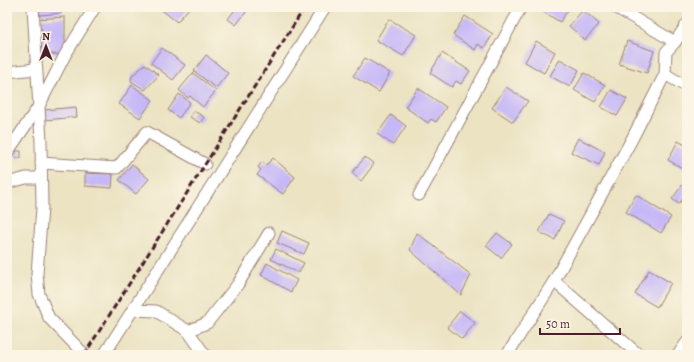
<svg xmlns="http://www.w3.org/2000/svg" width="694" height="362" viewBox="0 0 694 362" font-family="Alegreya,serif">
  <style>
    .building { fill: #c6b8f7 }
    .lines { fill: none; stroke-linecap: round; stroke-linejoin: round }
    .minor-casing { stroke: #9a8176; stroke-width: 13 }
    .minor { stroke: #fff; stroke-width: 11 }
    .rail { stroke: #4a1f2b; stroke-width: 3; stroke-dasharray: 6 3; stroke-linecap: butt }
  </style>
  <rect width="100%" height="100%" fill="#fcf5e5"/>
  <filter id="ink" filterUnits="userSpaceOnUse"><feTurbulence type="fractalNoise" baseFrequency=".025" numOctaves="2"/><feDisplacementMap in="SourceGraphic" scale="8" xChannelSelector="R" yChannelSelector="G"/><feConvolveMatrix kernelMatrix="1 2 1 2 8 2 1 2 1" color-interpolation-filters="sRGB"/></filter>
  <filter id="wash" filterUnits="userSpaceOnUse"><feTurbulence type="fractalNoise" baseFrequency=".012" numOctaves="4" result="noise"/><feDisplacementMap in="SourceGraphic" scale="16" xChannelSelector="R" yChannelSelector="G"/><feGaussianBlur stdDeviation="0.9" result="paint"/><feColorMatrix in="noise" values="0 0 0 0 0 0 0 0 0 0 0 0 0 0 0 0 0 1.4 0 .05"/><feComposite in="paint" operator="in"/></filter>
  <g filter="url(#wash)">
    <rect width="100%" height="100%" fill="#ebe3c2"/>
    <g id="blocks">
      <g class="building">
        <polygon points="36,7 62,7 62,13 40,15"/>
        <polygon points="160,7 190,7 177,22 159,8"/>
        <polygon points="237,7 250,7 236,25 228,19"/>
        <polygon points="545,7 570,7 560,22 542,11"/>
        <polygon points="583,10 599,24 585,40 569,26"/>
        <polygon points="465,16 493,34 484,48 478,44 475,50 453,35"/>
        <polygon points="65,17 65,55 41,53 41,28 34,29 37,19"/>
        <polygon points="389,19 416,35 403,56 376,40"/>
        <polygon points="536,41 555,52 544,73 525,62"/>
        <polygon points="627,41 654,51 647,73 619,64"/>
        <polygon points="162,48 185,65 173,80 151,63"/>
        <polygon points="442,53 470,71 461,84 456,81 452,87 430,73"/>
        <polygon points="206,55 228,73 216,88 194,71"/>
        <polygon points="365,58 390,73 379,92 353,76"/>
        <polygon points="560,59 579,70 570,87 550,76"/>
        <polygon points="145,64 159,75 145,90 131,81 132,76"/>
        <polygon points="193,73 216,91 203,107 190,96 188,98 179,90"/>
        <polygon points="584,73 605,85 595,102 574,90"/>
        <polygon points="132,85 153,100 140,118 119,104"/>
        <polygon points="506,87 528,101 513,122 492,108"/>
        <polygon points="418,88 446,107 436,122 431,119 428,123 405,107"/>
        <polygon points="611,90 627,99 617,116 601,107"/>
        <polygon points="179,94 190,102 179,118 168,110"/>
        <polygon points="76,107 77,117 45,120 44,110"/>
        <polygon points="194,111 204,117 200,123 190,117"/>
        <polygon points="391,115 406,126 393,145 377,134"/>
        <polygon points="578,138 605,152 599,165 571,152"/>
        <polygon points="678,141 687,146 687,171 668,160"/>
        <polygon points="16,151 21,151 21,158 15,158"/>
        <polygon points="365,157 374,164 361,181 352,173"/>
        <polygon points="273,158 295,177 283,194 257,175 261,170 258,167 262,162 266,165"/>
        <polygon points="132,164 149,179 136,194 119,180"/>
        <polygon points="85,173 113,174 112,188 85,186"/>
        <polygon points="686,180 687,181 687,192 679,204 672,199"/>
        <polygon points="636,195 671,217 661,233 626,212"/>
        <polygon points="549,214 564,221 555,240 539,232"/>
        <polygon points="282,231 309,243 304,254 277,243"/>
        <polygon points="417,233 471,275 461,295 410,250"/>
        <polygon points="497,233 512,244 501,258 486,246"/>
        <polygon points="276,249 304,263 299,273 271,259"/>
        <polygon points="267,263 297,280 291,292 261,275"/>
        <polygon points="649,270 671,283 657,307 635,294"/>
        <polygon points="460,311 475,323 462,339 447,327"/>
      </g>
    </g>
  </g>
  <g filter="url(#ink)">
    <use href="#blocks" fill-opacity="0" stroke="#9a8176" stroke-width="1"/>
    <g class="lines">
      <defs>
        <g id="minor">
          <polyline points="33,7 41,141 42,208 37,274 39,294 49,318 85,355"/>
          <polyline points="615,7 675,42"/>
          <polyline points="7,72 36,69"/>
          <polyline points="665,74 666,52 675,42 687,24"/>
          <polyline points="7,153 39,106 65,55 95,7"/>
          <polyline points="41,163 117,168 147,132 205,164"/>
          <polyline points="7,183 26,178 41,178"/>
          <polyline points="419,195 521,7"/>
          <polyline points="554,281 639,355"/>
          <polyline points="133,310 156,311 188,331 207,323 238,284 269,233"/>
          <polyline points="188,331 205,355"/>
          <polyline points="104,355 325,7"/>
          <polyline points="507,355 554,281 632,139 665,74 687,87"/>
          <polyline points="678,355 687,342"/>
        </g>
      </defs>
      <use href="#minor" class="minor-casing"/>
      <use href="#minor" class="minor"/>
      <polyline class="rail" points="84,355 305,7"/>
    </g>
  </g>
  <rect width="694" height="362" fill="none" stroke="#fcf5e5" stroke-width="24"/>
  <g transform="translate(46 46)" stroke="#fcf5e5" stroke-width="3" paint-order="stroke">
  <path d="M0-3L7 15L0 10L-7 15Z" fill="#4a1f2b"/>
  <text y="-6" font-size="11" font-weight="bold" text-anchor="middle" fill="#4a1f2b">N</text>
  </g>
  <path d="M540 328v6h80v-6" fill="none" stroke="#4a1f2b" stroke-width="2"/>
  <text x="546" y="328" font-size="12" fill="#4a1f2b" stroke="#fcf5e5" stroke-width="3" paint-order="stroke">50 m</text>
</svg>
